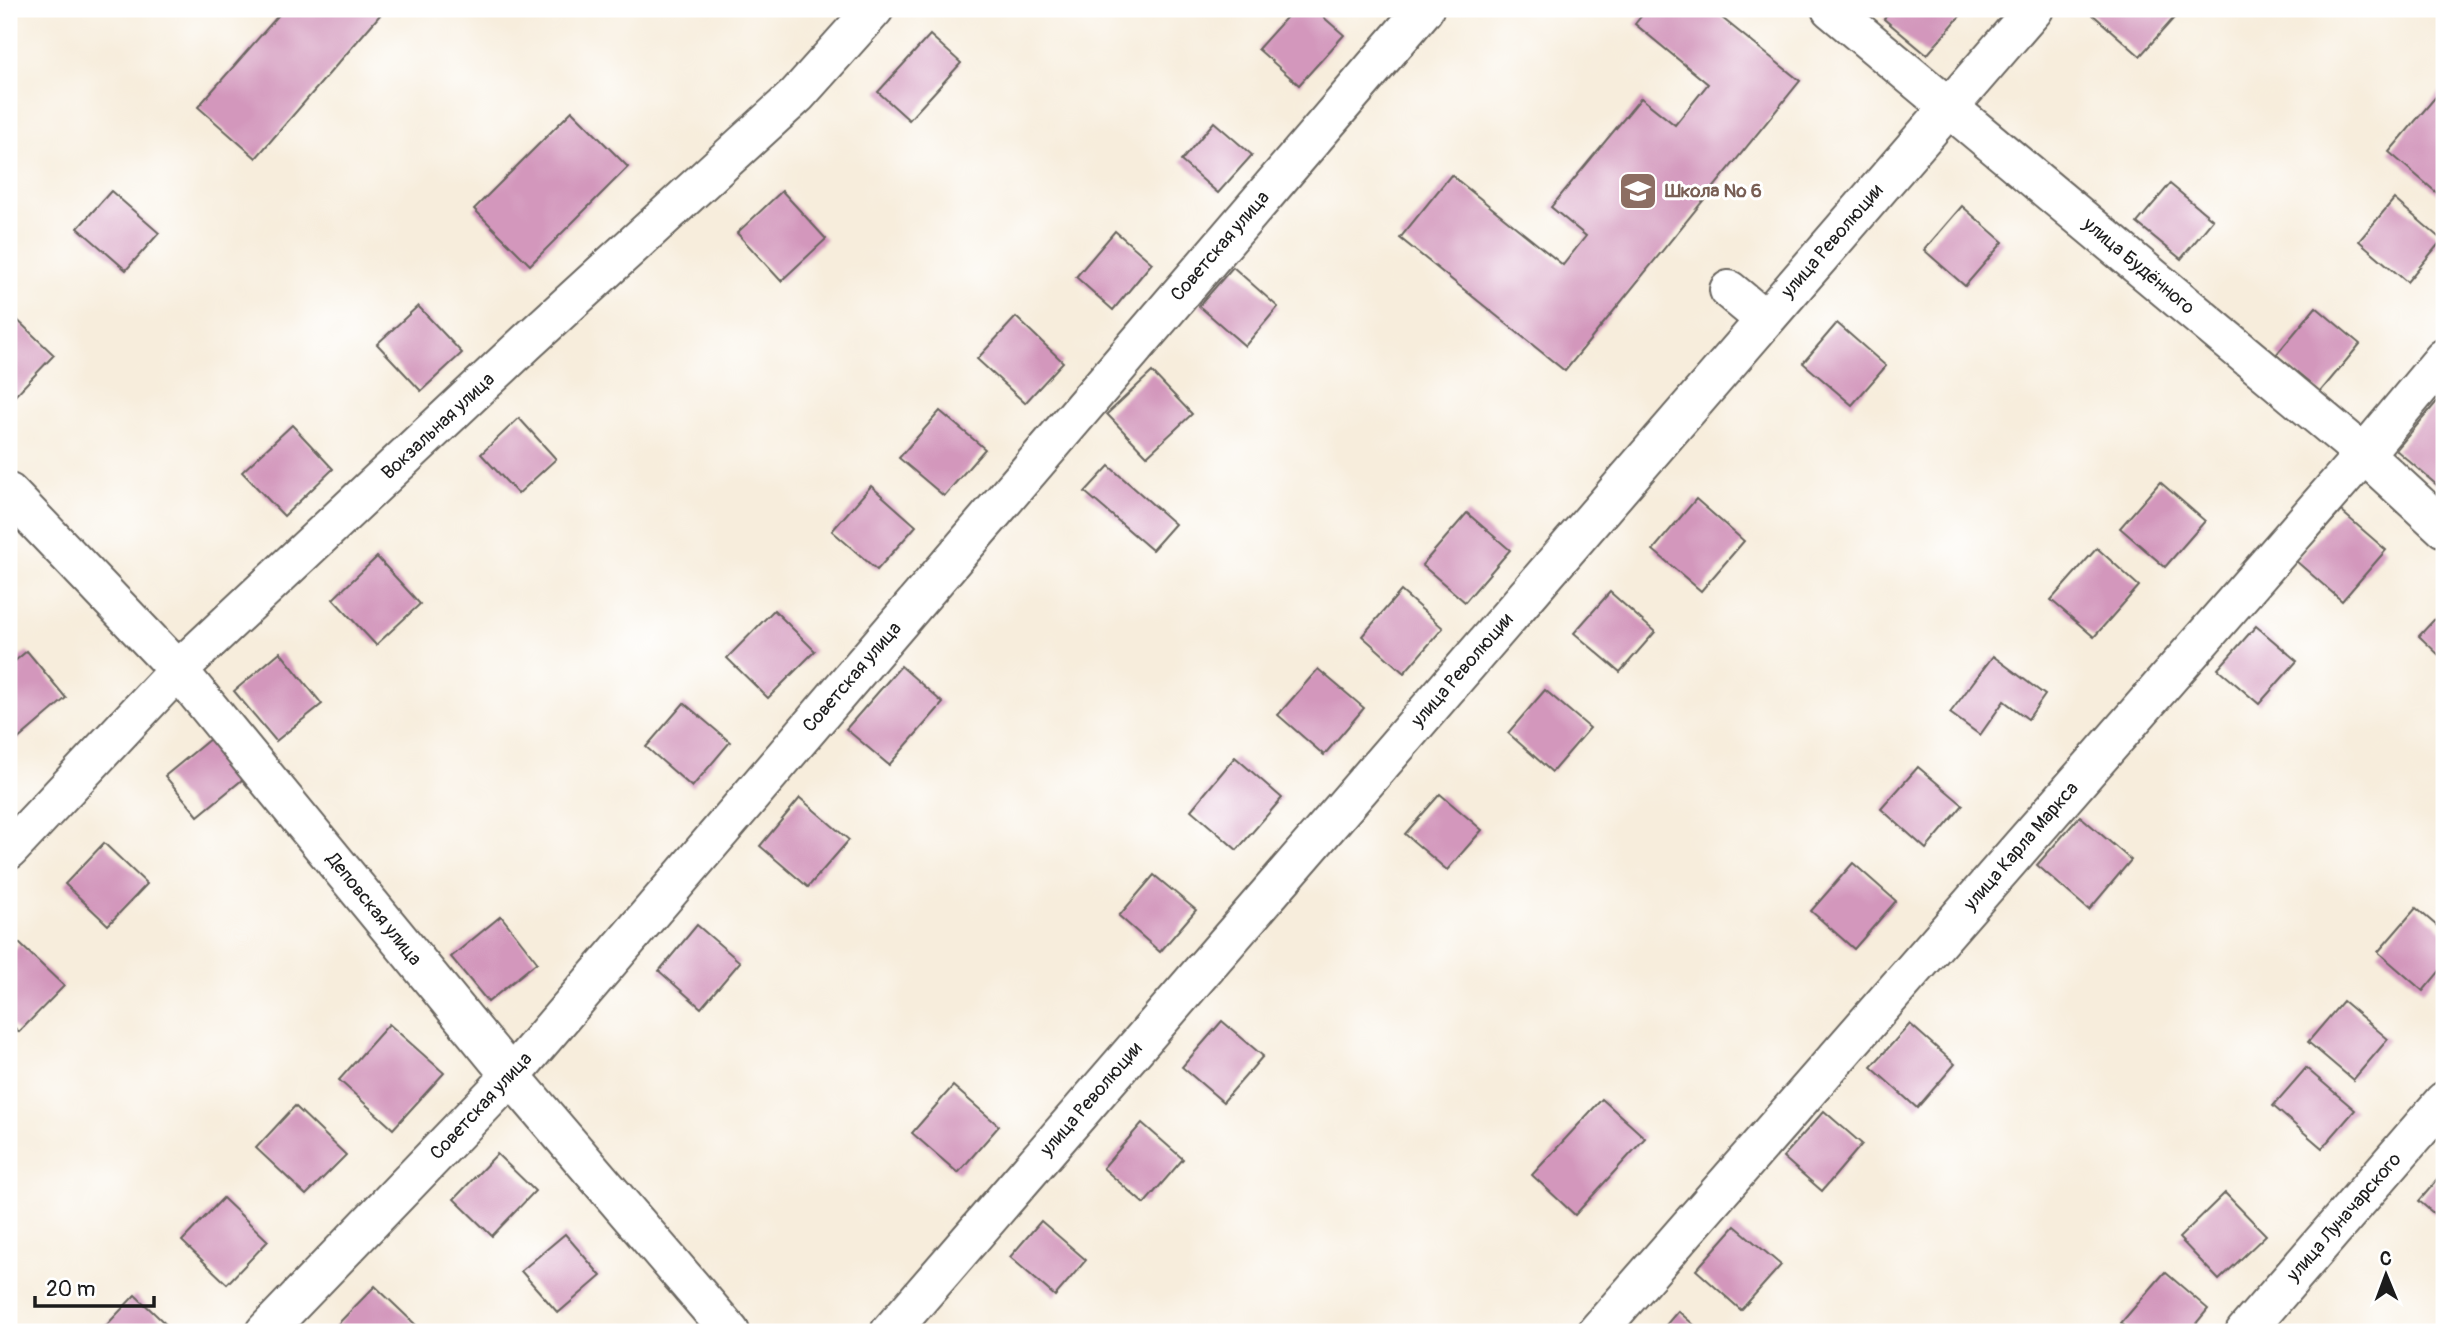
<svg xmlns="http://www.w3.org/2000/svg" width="2453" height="1341" viewBox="0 0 2453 1341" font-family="Pangolin,sans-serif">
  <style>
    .building { fill: #d397bc }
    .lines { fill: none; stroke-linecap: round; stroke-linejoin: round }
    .minor-casing { stroke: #69655f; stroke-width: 42 }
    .minor { stroke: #fff; stroke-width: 38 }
    .labels { text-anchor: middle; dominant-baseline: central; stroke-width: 6; stroke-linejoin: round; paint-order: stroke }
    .education-label { font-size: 19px; font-weight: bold; fill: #785e54; stroke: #fff; text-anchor: start }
    .street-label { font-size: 19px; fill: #1c1c1c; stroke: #fff }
  </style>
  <rect width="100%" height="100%" fill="#fff"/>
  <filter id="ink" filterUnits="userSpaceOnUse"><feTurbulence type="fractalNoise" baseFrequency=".0143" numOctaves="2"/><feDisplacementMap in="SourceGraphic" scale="14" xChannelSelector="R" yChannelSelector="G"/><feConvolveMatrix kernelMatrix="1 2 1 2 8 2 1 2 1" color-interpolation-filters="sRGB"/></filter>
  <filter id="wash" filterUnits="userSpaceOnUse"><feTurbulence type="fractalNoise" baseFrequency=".00686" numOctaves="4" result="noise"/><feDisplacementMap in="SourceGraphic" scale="28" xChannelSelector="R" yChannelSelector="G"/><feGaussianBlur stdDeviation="1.57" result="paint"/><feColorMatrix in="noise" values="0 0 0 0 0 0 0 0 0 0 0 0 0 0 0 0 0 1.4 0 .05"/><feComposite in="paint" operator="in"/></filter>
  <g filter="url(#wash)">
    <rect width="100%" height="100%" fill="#f7eddc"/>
    <g id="blocks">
      <g class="building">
        <polygon points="284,9 373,9 380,15 256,158 198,107"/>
        <polygon points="1294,9 1314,9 1344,35 1299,85 1258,49"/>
        <polygon points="1647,9 1711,9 1800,81 1565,371 1400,238 1451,175 1563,265 1586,236 1551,207 1641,98 1675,125 1708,84 1635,24"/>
        <polygon points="1892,9 1966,9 1927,55 1884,19"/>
        <polygon points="2094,9 2182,9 2140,56 2091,13"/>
        <polygon points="930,35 961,63 909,120 878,92"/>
        <polygon points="2444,87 2444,199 2389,152"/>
        <polygon points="572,111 628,167 530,265 474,209"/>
        <polygon points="1214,122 1252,155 1218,193 1181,161"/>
        <polygon points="2170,184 2213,220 2181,259 2137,223"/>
        <polygon points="111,191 159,233 126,270 78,228"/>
        <polygon points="782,191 826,239 781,281 737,233"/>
        <polygon points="2394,199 2442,240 2407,282 2359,241"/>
        <polygon points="1962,206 2003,242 1965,286 1924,250"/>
        <polygon points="1115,231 1152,263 1113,310 1076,277"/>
        <polygon points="1233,267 1278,307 1245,346 1199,306"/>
        <polygon points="418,306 462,353 421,391 377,344"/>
        <polygon points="2316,307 2360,344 2320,392 2276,355"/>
        <polygon points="9,312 54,355 9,402"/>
        <polygon points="1016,317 1063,362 1025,403 977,359"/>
        <polygon points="1837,323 1886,366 1852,405 1803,363"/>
        <polygon points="1152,372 1192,414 1147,456 1107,414"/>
        <polygon points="2440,398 2444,402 2444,479 2438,486 2396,450"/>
        <polygon points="940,411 985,449 944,496 899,458"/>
        <polygon points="519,418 556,459 518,494 481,454"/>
        <polygon points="292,425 333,469 284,516 242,472"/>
        <polygon points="1109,466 1175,524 1152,550 1085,492"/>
        <polygon points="2160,482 2205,521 2165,567 2120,528"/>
        <polygon points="871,486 916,526 877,570 832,531"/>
        <polygon points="1696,499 1744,541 1701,591 1653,550"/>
        <polygon points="2341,511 2386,550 2342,601 2296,561"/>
        <polygon points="1467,513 1510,550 1465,602 1422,565"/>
        <polygon points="2097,548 2139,586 2094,637 2051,600"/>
        <polygon points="377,557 420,604 376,645 333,599"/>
        <polygon points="1401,591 1443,628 1404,673 1362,636"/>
        <polygon points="1610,592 1655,632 1620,672 1574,633"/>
        <polygon points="2444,609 2444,660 2419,636"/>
        <polygon points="774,610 815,651 768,698 727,658"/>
        <polygon points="2256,626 2297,661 2259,704 2218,669"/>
        <polygon points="27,651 66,698 17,740 9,731 9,666"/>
        <polygon points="280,652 322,704 276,741 234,691"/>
        <polygon points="1993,656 2045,695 2028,719 2004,701 1980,735 1950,713"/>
        <polygon points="901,666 943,703 889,765 846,729"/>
        <polygon points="1318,669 1364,708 1324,755 1278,715"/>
        <polygon points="1545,690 1590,728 1552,772 1508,733"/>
        <polygon points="684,703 730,742 692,787 646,747"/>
        <polygon points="210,739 243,779 198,816 165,776"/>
        <polygon points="1235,757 1282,798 1237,850 1191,810"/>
        <polygon points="1918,767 1963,805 1926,849 1881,809"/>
        <polygon points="1440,794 1482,830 1447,870 1405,834"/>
        <polygon points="800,798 849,840 808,887 760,846"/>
        <polygon points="2080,816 2131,860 2089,910 2037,865"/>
        <polygon points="104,843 147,884 108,925 65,884"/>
        <polygon points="1853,863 1896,901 1854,949 1811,911"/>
        <polygon points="1154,875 1196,910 1160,952 1119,916"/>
        <polygon points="2416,908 2444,932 2444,966 2423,991 2378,952"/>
        <polygon points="501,916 537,962 488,1002 451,957"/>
        <polygon points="697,925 740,962 701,1008 659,971"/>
        <polygon points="19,943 64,986 19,1032 9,1022 9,954"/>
        <polygon points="2343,1001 2388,1039 2353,1080 2308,1042"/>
        <polygon points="1222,1021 1263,1056 1223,1102 1182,1067"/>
        <polygon points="389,1024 444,1073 393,1129 339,1080"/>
        <polygon points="1910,1024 1955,1064 1917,1108 1871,1067"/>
        <polygon points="2306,1068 2355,1110 2322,1148 2273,1106"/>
        <polygon points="953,1086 999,1126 958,1173 912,1133"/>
        <polygon points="1602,1099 1645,1138 1575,1215 1532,1175"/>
        <polygon points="295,1106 346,1155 306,1195 256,1148"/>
        <polygon points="1824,1111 1862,1144 1822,1191 1783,1157"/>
        <polygon points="1142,1123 1183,1159 1144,1204 1103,1168"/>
        <polygon points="497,1154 535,1191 492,1236 454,1199"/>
        <polygon points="2444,1172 2444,1222 2419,1201"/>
        <polygon points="2225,1193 2266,1235 2219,1280 2179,1238"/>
        <polygon points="223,1198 268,1241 227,1284 182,1241"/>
        <polygon points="1041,1221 1086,1260 1055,1296 1010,1257"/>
        <polygon points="1735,1226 1781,1265 1741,1310 1696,1270"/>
        <polygon points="565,1234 601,1276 558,1313 521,1271"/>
        <polygon points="2165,1272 2208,1309 2189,1332 2132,1332 2121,1323"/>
        <polygon points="375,1286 419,1328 414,1332 330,1332"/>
        <polygon points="135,1295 174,1332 100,1332"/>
        <polygon points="1678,1311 1702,1332 1660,1332"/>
      </g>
    </g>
  </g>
  <g filter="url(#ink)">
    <use href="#blocks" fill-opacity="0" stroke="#69655f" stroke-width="2"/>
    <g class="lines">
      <defs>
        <g id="minor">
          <polyline points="1831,9 2364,454 2444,528"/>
          <polyline points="1729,290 1764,319"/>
          <polyline points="9,493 178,670 511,1076 730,1332"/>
          <polyline points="9,850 178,670 527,342 797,95 874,9"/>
          <polyline points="265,1332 511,1076 1424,9"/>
          <polyline points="890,1332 2034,9"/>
          <polyline points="1597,1332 2364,454 2444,358"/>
          <polyline points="2245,1332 2444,1101"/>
        </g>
      </defs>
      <use href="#minor" class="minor-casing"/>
      <use href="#minor" class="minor"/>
    </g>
  </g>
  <defs>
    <symbol id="school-square" viewBox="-11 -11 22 22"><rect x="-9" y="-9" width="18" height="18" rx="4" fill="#8d6e63" stroke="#fff"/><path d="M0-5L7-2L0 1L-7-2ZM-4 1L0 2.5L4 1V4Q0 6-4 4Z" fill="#fff"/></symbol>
  </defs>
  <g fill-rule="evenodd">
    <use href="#school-square" x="1616" y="169" width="44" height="44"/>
  </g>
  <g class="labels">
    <g class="education-label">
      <text x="1665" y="191">Школа № 6</text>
    </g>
    <g class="street-label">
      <text transform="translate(1832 241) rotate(-49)">улица Революции</text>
      <text transform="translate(1220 246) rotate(-49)">Советская улица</text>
      <text transform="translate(2139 266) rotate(40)">улица Будённого</text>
      <text transform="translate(438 426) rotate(-43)">Вокзальная улица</text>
      <text transform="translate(1462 670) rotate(-49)">улица Революции</text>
      <text transform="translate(852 677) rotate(-49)">Советская улица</text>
      <text transform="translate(2021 846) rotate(-49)">улица Карла Маркса</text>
      <text transform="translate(374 909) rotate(51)">Деповская улица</text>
      <text transform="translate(1091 1099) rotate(-49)">улица Революции</text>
      <text transform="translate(481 1106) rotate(-47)">Советская улица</text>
      <text transform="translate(2344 1217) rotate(-49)">улица Луначарского</text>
    </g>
  </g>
  <rect width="2453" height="1341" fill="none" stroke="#fff" stroke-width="35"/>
  <g transform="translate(2386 1275) rotate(359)" stroke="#ffffff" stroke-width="5" paint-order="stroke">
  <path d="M0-5L12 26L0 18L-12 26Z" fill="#1c1c1c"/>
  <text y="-10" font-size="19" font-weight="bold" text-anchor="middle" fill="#1c1c1c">С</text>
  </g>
  <path d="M35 1296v10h119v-10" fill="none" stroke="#1c1c1c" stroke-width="3.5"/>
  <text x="46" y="1296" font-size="21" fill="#1c1c1c" stroke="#ffffff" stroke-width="5" paint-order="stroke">20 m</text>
</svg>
